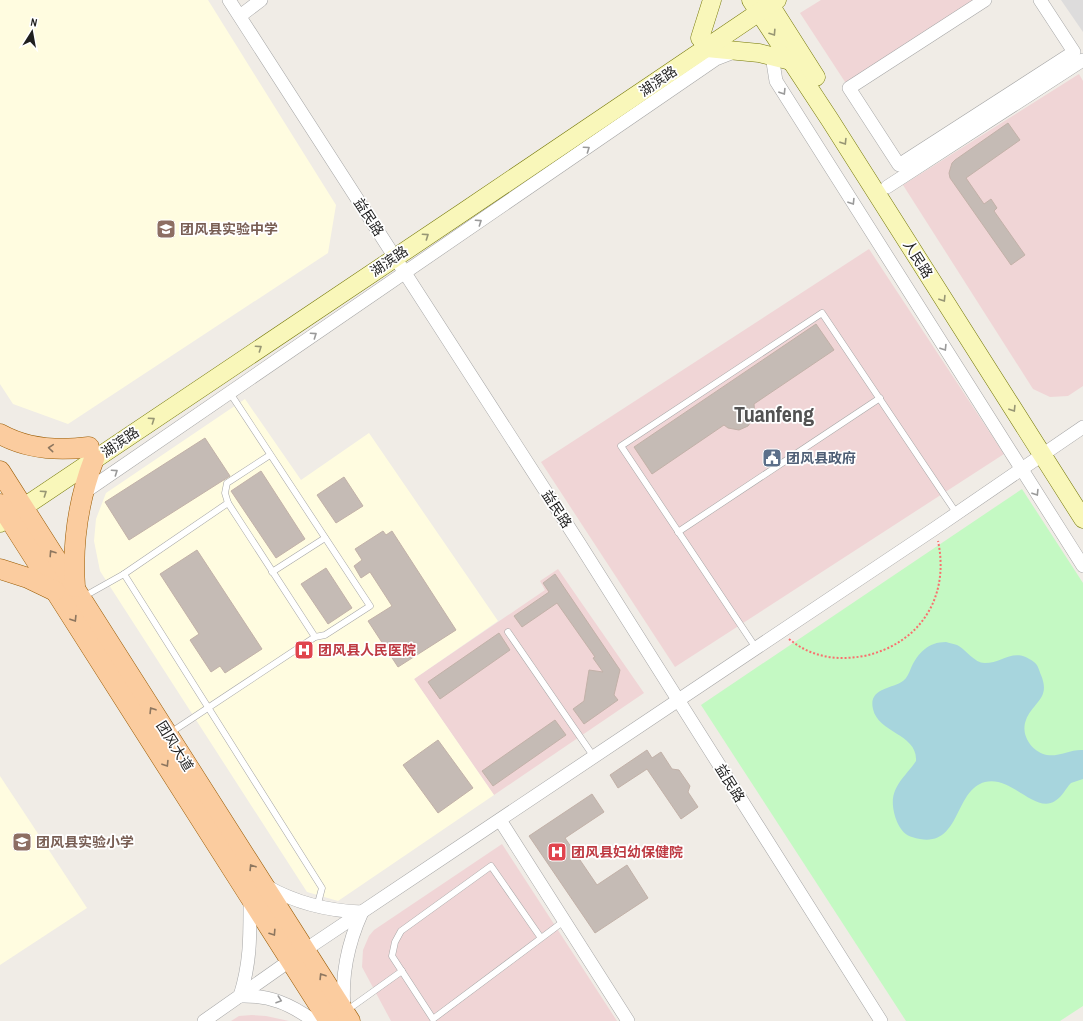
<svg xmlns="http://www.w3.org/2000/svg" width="1083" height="1021" viewBox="0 0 1083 1021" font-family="'Archivo Narrow','Noto Sans SC',sans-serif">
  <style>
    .residential { fill: #dddcdc }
    .commercial { fill: #f0d5d6 }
    .education { fill: #fffce0 }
    .park { fill: #c4f9c3 }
    .water { fill: #a7d5dd }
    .building { fill: #c5bbb5; stroke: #c2b1a8 }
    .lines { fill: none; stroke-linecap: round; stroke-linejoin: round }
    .lane-casing { stroke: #a6a6a6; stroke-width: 7 }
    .street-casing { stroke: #a6a6a6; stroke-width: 14 }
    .secondary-casing { stroke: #747706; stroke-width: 19 }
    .primary-casing { stroke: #995a01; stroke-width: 21 }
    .path { stroke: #f9706e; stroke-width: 2; stroke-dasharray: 2 2; stroke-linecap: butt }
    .lane { stroke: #fff; stroke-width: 6 }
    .street { stroke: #fff; stroke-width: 13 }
    .secondary { stroke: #f9f7ba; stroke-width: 18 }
    .primary { stroke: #fbcc9f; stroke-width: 20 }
    .oneway { stroke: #979674 }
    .oneway2 { stroke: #9a9a9a }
    .oneway3 { stroke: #8d765f }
    .labels { text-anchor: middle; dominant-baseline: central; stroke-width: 3.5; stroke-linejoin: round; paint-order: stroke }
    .street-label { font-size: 14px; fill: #1f1f1f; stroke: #fff }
    .education-label { font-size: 14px; font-weight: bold; fill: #785e54; stroke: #fff; text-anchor: start }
    .service-label { font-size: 14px; font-weight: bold; fill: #4e5e75; stroke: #fff; text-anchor: start }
    .health-label { font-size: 14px; font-weight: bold; fill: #be3a42; stroke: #fff; text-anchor: start }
    .town-label { font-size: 22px; font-weight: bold; fill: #525252; stroke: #fff }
  </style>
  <rect width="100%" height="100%" fill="#f0ece6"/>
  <polygon class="residential" points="1061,0 1083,0 1083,32"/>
  <g class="commercial">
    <polygon points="821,0 985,0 849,88 800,13"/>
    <polygon points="1079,74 1083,81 1083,386 1068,396 1050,397 1033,389 903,185"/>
    <polygon points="869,249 1004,454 675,667 541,462"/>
    <polygon points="558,569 644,693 494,795 414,679 545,590 540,581"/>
    <polygon points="502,844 617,1021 391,1021 362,967 363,950 369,936 374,930"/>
    <polygon points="252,1015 266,1016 289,1021 231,1021 239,1016"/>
  </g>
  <g class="education">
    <polygon points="0,0 208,0 336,205 328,253 68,424 13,404 0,384"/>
    <polygon points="245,399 301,480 369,433 498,621 414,679 494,795 338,901 307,892 100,571 94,541 96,519 106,493"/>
    <polygon points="0,776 87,908 0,965"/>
  </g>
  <polygon class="park" points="1022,489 1083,583 1083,1006 1060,1021 906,1021 701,705"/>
  <path class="water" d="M946 642C949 643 954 644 957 645 967 650 974 663 985 663 1003 663 1014 646 1034 662 1038 665 1039 670 1041 675 1051 699 1033 702 1026 720 1020 735 1032 752 1047 755 1059 757 1071 749 1083 750V779L1071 783C1065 789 1063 796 1055 801 1035 814 1011 775 985 782 952 791 962 853 912 837 900 834 894 817 893 806 891 786 906 776 916 761 918 734 878 733 873 709 868 688 892 689 903 681 907 678 909 673 911 668 918 653 928 642 946 642Z"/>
  <g class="building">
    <polygon points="1008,123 1020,140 966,178 984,204 991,199 997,208 994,211 1025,255 1011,265 950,178 949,173 952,163 955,160"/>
    <polygon points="816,324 834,350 754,404 755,416 748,426 739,430 728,428 724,425 652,474 634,447"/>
    <polygon points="205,438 230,476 129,540 105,502"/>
    <polygon points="261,471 305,539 276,558 231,491"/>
    <polygon points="344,477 363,506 336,523 317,495"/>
    <polygon points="383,531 386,535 392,531 456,630 398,667 368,621 392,606 370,572 361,578 354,566 362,560 355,549"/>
    <polygon points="197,550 262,649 225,673 220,666 211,672 190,640 199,634 160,574"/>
    <polygon points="326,568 352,608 328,624 301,584"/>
    <polygon points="555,574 620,670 614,695 618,700 584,724 573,709 584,701 589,670 603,672 593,658 595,657 557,603 522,627 514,616 549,592 543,583"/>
    <polygon points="499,633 510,650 440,699 428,682"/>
    <polygon points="555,720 566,735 493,786 482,771"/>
    <polygon points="438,740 473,788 438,813 403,765"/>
    <polygon points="647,750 652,758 661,752 672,769 679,770 690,786 688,792 698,807 681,819 647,769 618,788 610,775"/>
    <polygon points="592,794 604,812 565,838 597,885 627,865 648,898 595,933 529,836"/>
  </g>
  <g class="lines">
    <defs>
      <g id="lane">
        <polyline points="228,503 225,493 227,483 270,455"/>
        <polyline points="678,532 880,398"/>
        <polyline points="272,572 325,538"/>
        <polyline points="124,574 228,503 315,637"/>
        <polyline points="83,597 124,574 322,888 317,907"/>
        <polyline points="508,632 594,757"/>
        <polyline points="756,648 621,446 822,313 957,514"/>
        <polyline points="170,733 315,637 325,635 370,606 230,393"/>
        <polyline points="541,938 491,866 401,931 395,942 392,956 433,1019 564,921"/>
        <polyline points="346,1011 402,971"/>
      </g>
      <g id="street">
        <polyline points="229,0 579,543 881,1021"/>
        <polyline points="985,0 849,88 899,165 1074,52 1040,0"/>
        <polyline points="240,16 261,0"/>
        <polyline points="772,56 776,81 1083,566"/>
        <polyline points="887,187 1083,60"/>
        <polyline points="82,494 716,59 734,52"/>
        <polyline points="500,820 628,1021"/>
        <path d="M266 886C296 903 327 911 362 912 348 943 341 974 344 1008"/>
        <path d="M250 898C250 934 251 961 240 996 270 995 290 1004 314 1021"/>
        <polyline points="204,1021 305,950 934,529 1083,427"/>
      </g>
      <g id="secondary">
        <polyline points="751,0 830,120 1083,519"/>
        <polyline points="767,0 816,77"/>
        <polyline points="700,38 712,0"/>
        <polyline points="707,48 759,53 791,61"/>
        <path d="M0 523C259 348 519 176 777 0"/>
      </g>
      <g id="primary">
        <path d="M0 434C27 449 59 451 89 447"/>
        <polyline points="0,471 350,1021"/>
        <polyline points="0,504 329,1021"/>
        <polyline points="0,569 28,578 55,591"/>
        <path d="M75 587C72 542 78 501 94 459"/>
      </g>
    </defs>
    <use href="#lane" class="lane-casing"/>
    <use href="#street" class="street-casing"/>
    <use href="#secondary" class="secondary-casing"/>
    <use href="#primary" class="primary-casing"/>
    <path class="path" d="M789 639C811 657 836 661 864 656 920 644 950 597 938 541"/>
    <use href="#lane" class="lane"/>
    <use href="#street" class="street"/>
    <use href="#secondary" class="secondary"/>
    <use href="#primary" class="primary"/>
  </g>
  <defs><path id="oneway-chevron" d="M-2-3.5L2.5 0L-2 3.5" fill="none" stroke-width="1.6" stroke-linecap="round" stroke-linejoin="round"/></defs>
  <g class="oneway">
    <use href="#oneway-chevron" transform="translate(773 33) rotate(57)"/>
    <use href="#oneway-chevron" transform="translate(844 142) rotate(58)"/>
    <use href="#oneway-chevron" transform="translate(426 236) rotate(-34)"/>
    <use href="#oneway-chevron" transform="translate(943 299) rotate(58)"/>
    <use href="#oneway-chevron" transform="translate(259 348) rotate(-34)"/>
    <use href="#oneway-chevron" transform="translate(1013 409) rotate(58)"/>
    <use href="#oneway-chevron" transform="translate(152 420) rotate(-34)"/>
    <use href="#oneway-chevron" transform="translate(44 493) rotate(-34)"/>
  </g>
  <g class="oneway2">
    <use href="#oneway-chevron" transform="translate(783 92) rotate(58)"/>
    <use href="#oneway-chevron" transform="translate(587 149) rotate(-35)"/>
    <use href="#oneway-chevron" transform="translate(852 202) rotate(58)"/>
    <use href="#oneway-chevron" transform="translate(479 222) rotate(-34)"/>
    <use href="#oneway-chevron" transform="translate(314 335) rotate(-34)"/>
    <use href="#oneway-chevron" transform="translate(944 348) rotate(58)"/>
    <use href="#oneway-chevron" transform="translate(115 472) rotate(-34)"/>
    <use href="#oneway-chevron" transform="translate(1036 493) rotate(58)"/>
    <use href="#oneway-chevron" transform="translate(279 1000) rotate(19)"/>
  </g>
  <g class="oneway3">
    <use href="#oneway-chevron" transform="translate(51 448) rotate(-175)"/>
    <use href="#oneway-chevron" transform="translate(52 553) rotate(-123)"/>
    <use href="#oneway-chevron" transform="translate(74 619) rotate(58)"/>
    <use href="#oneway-chevron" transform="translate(152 710) rotate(-122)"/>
    <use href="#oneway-chevron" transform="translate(166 764) rotate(58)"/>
    <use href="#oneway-chevron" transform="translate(252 867) rotate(-122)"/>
    <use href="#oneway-chevron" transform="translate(273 933) rotate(57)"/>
    <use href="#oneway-chevron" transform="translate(322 976) rotate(-122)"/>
  </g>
  <defs>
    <symbol id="school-square" viewBox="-11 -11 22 22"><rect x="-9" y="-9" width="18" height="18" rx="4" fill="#8d6e63" stroke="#fff"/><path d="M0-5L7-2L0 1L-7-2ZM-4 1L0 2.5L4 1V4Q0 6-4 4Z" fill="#fff"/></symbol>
    <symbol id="civic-square" viewBox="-11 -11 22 22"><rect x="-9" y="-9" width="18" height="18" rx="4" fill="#5c6f8a" stroke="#fff"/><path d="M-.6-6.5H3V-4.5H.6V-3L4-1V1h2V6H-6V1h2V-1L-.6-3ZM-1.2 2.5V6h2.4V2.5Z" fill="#fff"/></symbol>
    <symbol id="hospital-square" viewBox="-11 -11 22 22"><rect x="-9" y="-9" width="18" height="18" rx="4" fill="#e0444e" stroke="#fff"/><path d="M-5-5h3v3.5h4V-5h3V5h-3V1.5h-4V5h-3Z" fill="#fff"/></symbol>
  </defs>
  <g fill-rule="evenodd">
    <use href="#school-square" x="155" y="218" width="22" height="22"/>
    <use href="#civic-square" x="761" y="447" width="22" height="22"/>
    <use href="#hospital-square" x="293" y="639" width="22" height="22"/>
    <use href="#school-square" x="11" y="831" width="22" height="22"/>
    <use href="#hospital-square" x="546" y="841" width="22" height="22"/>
  </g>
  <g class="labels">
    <g class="street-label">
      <text transform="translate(658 81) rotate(-34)">湖滨路</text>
      <text transform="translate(369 217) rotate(57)">益民路</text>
      <text transform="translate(918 259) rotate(58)">人民路</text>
      <text transform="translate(389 261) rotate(-34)">湖滨路</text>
      <text transform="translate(120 442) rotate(-34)">湖滨路</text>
      <text transform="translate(557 509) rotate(57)">益民路</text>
      <text transform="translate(175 746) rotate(58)">团风大道</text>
      <text transform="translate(730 783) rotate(58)">益民路</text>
    </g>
    <g class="education-label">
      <text x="180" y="229">团风县实验中学</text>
      <text x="36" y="842">团风县实验小学</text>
    </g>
    <g class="service-label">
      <text x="786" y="458">团风县政府</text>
    </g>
    <g class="health-label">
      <text x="318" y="650">团风县人民医院</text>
      <text x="571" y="852">团风县妇幼保健院</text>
    </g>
    <g class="town-label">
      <text x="774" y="414">Tuanfeng</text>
    </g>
  </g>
  <g transform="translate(32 32) rotate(11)" stroke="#ffffff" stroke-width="3" paint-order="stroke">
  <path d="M0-3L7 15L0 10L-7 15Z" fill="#1f1f1f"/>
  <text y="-6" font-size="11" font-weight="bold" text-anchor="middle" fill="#1f1f1f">N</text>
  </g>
</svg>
